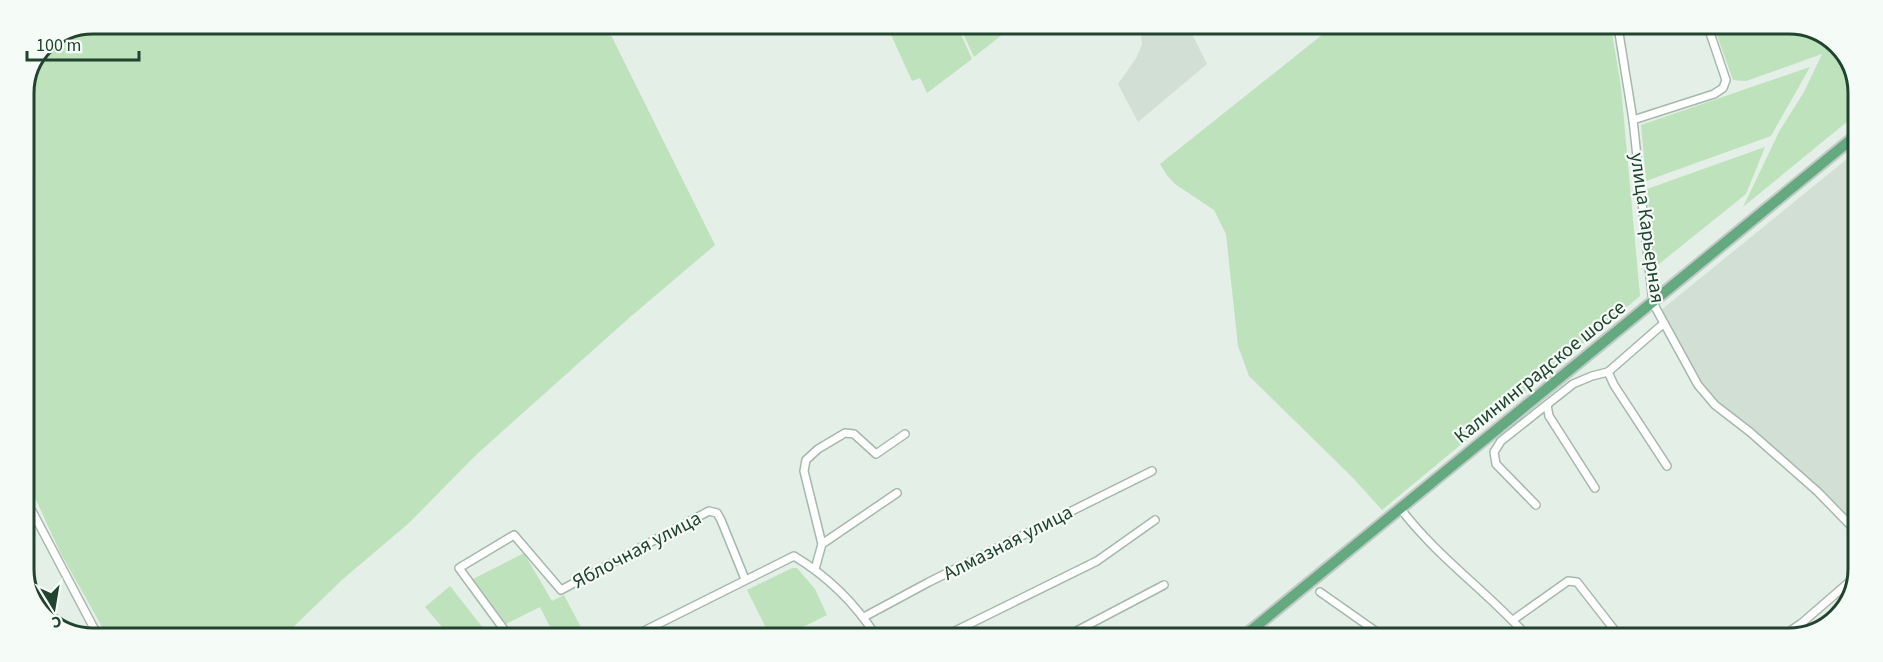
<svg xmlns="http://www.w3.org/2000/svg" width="1883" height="662" viewBox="0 0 1883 662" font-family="'Source Sans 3',sans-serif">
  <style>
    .built { fill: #d2dfd5 }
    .green { fill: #bee2bb }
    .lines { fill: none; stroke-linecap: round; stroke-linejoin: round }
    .minor-casing { stroke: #a6b8ac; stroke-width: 10 }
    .primary-casing { stroke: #c1cac5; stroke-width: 14 }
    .minor { stroke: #fff; stroke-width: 7 }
    .primary { stroke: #64a980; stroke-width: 10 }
    .labels { text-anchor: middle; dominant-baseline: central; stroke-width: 4.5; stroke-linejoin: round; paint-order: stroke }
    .street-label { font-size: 20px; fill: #21432f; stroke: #f5fbf6 }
    .rim { fill: none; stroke: #21432f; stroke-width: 3 }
  </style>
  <rect width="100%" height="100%" fill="#e4efe7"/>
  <g class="built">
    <polygon points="1140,26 1188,26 1207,64 1138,122 1118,84 1137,57 1142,44"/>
    <polygon points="1858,150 1856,528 1733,420 1709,392 1690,366 1660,311"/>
  </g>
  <g class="green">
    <polygon points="94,24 606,25 715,245 629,318 476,455 409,523 343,579 285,635 106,634 60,552 24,474 24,90 45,44"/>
    <polygon points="887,26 954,26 960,32 972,59 927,93 920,78 912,81"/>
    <polygon points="964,26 1013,26 974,57 962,31"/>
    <polygon points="1332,27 1611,27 1621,87 1640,296 1382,510 1353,478 1249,376 1238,346 1226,234 1214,210 1175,184 1166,174 1160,164"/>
    <polygon points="1714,27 1811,28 1844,51 1859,89 1859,112 1743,207 1780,130 1804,92 1822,54 1746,81 1733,80"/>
    <polygon points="1810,67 1771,136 1646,181 1641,125"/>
    <polygon points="1765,147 1746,194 1654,268 1647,189"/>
    <polygon points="524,553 552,601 564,595 585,635 554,635 540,607 504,625 473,579"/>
    <polygon points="792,568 797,568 815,589 827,615 785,636 770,636 747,590"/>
    <polygon points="450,586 483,628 469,635 449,635 425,607"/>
  </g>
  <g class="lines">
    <defs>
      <g id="minor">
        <polyline points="1618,27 1633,120 1653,303 1698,385 1715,405 1750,432 1818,492 1856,531"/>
        <polyline points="1633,120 1714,94 1723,88 1726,80 1708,27"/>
        <polyline points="1608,372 1614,385 1667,466"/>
        <polyline points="1547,405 1549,416 1595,488"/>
        <polyline points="1536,505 1496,464 1494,452 1501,441 1573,384 1592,376 1608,372 1663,324"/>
        <path d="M1400 508C1437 557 1488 592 1528 637"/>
        <polyline points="32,511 97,634"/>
        <polyline points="822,544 804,471 806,460 818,449 845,433 854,434 876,454 905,434"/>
        <polyline points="815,569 822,544 897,493"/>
        <polyline points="1320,592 1384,637"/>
        <polyline points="36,604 40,612"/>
        <polyline points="864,617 929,582 1152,471"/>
        <polyline points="1513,620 1568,581 1577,582 1616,632 1618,638"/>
        <polyline points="508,635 459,568 514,535 561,590 709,511 717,513 721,520 745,579"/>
        <path d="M634 636 794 556C827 576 855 603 876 636"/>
        <polyline points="945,636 1097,561 1155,520"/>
        <polyline points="1067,636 1164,585"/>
        <polyline points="1780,638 1803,622 1855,577"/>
      </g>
      <polyline id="primary" points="1243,637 1859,133"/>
    </defs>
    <use href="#minor" class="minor-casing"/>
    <use href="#primary" class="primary-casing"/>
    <use href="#minor" class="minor"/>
    <use href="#primary" class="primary"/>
  </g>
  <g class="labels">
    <g class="street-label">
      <text transform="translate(1647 228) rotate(82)">улица Карьерная</text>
      <text transform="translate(1540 372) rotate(-39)">Калининградское шоссе</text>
      <text transform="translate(1008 543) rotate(-27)">Алмазная улица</text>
      <text transform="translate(637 550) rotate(-28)">Яблочная улица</text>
    </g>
  </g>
  <path d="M0 0H1883V662H0ZM93 34H1789A59 59 0 0 1 1848 93V569A59 59 0 0 1 1789 628H93A59 59 0 0 1 34 569V93A59 59 0 0 1 93 34Z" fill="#f5fbf6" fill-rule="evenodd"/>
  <path class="rim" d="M93 34H1789A59 59 0 0 1 1848 93V569A59 59 0 0 1 1789 628H93A59 59 0 0 1 34 569V93A59 59 0 0 1 93 34Z"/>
  <g transform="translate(54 608) rotate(169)" stroke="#f5fbf6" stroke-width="4.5" paint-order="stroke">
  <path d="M0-4.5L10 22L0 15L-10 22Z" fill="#21432f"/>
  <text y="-9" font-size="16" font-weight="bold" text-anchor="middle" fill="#21432f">С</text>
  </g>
  <path d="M27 51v9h112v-9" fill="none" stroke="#21432f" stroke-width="3"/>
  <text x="36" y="51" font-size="18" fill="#21432f" stroke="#f5fbf6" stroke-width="4.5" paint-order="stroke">100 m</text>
</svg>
